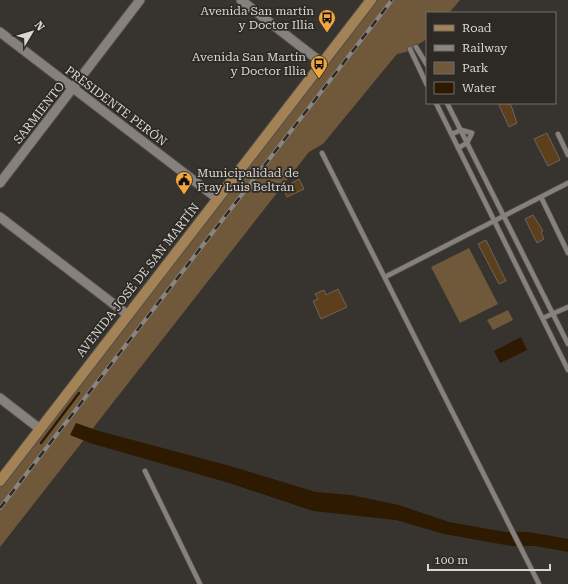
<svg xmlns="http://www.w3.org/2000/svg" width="568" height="584" viewBox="0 0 568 584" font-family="'Roboto Serif',serif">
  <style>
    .green { fill: #70583b }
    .water { fill: #2e1a00 }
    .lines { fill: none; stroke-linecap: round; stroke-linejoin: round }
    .stream { stroke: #2e1a00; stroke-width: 2.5 }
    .building { fill: #5d401b; stroke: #6a6560 }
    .lane-casing { stroke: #53504c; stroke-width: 6 }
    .street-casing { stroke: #53504c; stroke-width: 11 }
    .primary-casing { stroke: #53504c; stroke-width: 12 }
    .lane { stroke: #86817c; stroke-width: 4.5 }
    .street { stroke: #86817c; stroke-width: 9 }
    .primary { stroke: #a38256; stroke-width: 10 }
    .rail-casing { stroke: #888682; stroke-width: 4 }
    .rail { stroke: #2d2a25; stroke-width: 2.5; stroke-dasharray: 8; stroke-linecap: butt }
    .labels { text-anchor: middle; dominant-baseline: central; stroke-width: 3.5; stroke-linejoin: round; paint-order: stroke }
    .poi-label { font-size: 12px; fill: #d9d7d4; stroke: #2d2a25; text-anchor: end }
    .street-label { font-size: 12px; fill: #d9d7d4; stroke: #2d2a25 }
  </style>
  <rect width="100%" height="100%" fill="#37342f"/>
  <g class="green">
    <polygon points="371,0 460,0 449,13 427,13 427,39 406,52 397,54 323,144 309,152 0,547 0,481"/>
    <polygon points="469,248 498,304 460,323 431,267"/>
    <polygon points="508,310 513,320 493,330 487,320"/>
  </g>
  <g class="water">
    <polygon points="521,337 527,350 500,363 494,351"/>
    <polygon points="76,423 99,431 230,466 316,492 351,495 399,505 449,522 505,532 529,532 568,539 568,552 535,546 511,546 444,534 396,520 313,511 229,483 90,443 70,435"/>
  </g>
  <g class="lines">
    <polyline class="stream" points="41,443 79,393"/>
  </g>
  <g class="building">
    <polygon points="502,103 511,105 517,123 509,127 499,105"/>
    <polygon points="547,133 560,160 548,166 534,139"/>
    <polygon points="299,179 304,189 287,197 283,188"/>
    <polygon points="533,215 543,231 541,232 544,239 537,243 525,219"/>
    <polygon points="486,240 506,281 499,284 478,244"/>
    <polygon points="338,289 347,307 321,319 313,301 318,299 315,294 324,290 326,295"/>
  </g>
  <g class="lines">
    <defs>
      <g id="lane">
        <polyline points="416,47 427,65"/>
        <polyline points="410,49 427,85"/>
        <polyline points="436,103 568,370"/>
        <polyline points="447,103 568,344"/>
        <polyline points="452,134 461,130 472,133 467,143 458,148"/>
        <polyline points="558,134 568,155"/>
        <polyline points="322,153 539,584"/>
        <polyline points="541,197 568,253"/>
        <polyline points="385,277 568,183"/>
        <polyline points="543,318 568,307"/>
        <polyline points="145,471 200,584"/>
      </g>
      <g id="street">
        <polyline points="241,0 322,63"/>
        <polyline points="0,32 218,199"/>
        <polyline points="0,183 140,0"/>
        <polyline points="0,217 128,315"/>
        <polyline points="0,398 40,429"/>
      </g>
      <polyline id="primary" points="0,481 371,0"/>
    </defs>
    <use href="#lane" class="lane-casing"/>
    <use href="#street" class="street-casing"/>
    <use href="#primary" class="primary-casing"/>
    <use href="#lane" class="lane"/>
    <use href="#street" class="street"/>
    <use href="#primary" class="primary"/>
    <defs>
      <polyline id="rail" points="0,508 392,0"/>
    </defs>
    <use href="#rail" class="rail-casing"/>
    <use href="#rail" class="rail"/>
  </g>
  <defs>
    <symbol id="bus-pin" viewBox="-11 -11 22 30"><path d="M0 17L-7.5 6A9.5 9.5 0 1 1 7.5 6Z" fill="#f0a63f" stroke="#2d2a25"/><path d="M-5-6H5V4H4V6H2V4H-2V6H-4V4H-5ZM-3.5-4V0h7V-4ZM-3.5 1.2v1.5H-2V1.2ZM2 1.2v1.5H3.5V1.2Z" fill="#111"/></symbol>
    <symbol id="civic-pin" viewBox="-11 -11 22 30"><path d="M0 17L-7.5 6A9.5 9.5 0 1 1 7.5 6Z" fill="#f0a63f" stroke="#2d2a25"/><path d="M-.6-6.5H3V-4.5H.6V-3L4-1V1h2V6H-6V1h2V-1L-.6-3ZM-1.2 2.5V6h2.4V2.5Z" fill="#111"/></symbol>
  </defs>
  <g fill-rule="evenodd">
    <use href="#bus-pin" x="317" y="8" width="20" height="27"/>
    <use href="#bus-pin" x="309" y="54" width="20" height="27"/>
    <use href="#civic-pin" x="174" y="170" width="20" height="27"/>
  </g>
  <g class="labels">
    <g class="poi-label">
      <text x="314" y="11">Avenida San martín<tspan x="314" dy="14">y Doctor Illia</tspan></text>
      <text x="306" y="57">Avenida San Martín<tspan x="306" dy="14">y Doctor Illia</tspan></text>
      <text x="197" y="173" text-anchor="start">Municipalidad de<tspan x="197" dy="14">Fray Luis Beltrán</tspan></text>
    </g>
    <g class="street-label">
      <text transform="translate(116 106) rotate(37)">PRESIDENTE PERÓN</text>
      <text transform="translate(39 113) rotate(-52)">SARMIENTO</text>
      <text transform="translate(138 280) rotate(-52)">AVENIDA JOSÉ DE SAN MARTÍN</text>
    </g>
  </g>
  <rect x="426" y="12" width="130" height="92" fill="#2d2a25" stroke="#726f6b"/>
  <rect x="434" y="25" width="20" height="6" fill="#a38256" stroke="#726f6b"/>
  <text x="462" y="32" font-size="12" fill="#d9d7d4">Road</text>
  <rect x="434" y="45" width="20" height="6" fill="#888682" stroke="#726f6b"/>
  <text x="462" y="52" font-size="12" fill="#d9d7d4">Railway</text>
  <rect x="434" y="62" width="20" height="12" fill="#70583b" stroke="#726f6b"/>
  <text x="462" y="72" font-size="12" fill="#d9d7d4">Park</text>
  <rect x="434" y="82" width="20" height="12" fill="#2e1a00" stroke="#726f6b"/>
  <text x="462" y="92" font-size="12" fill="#d9d7d4">Water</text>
  <g transform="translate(32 32) rotate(52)" stroke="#2d2a25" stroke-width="3" paint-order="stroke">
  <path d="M0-3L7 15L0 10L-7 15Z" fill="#d9d7d4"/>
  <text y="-6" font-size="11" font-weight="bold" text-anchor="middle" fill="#d9d7d4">N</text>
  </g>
  <path d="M428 564v6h122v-6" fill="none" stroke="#d9d7d4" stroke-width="2"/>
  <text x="434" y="564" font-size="12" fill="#d9d7d4" stroke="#2d2a25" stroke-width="3" paint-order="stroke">100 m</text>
</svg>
